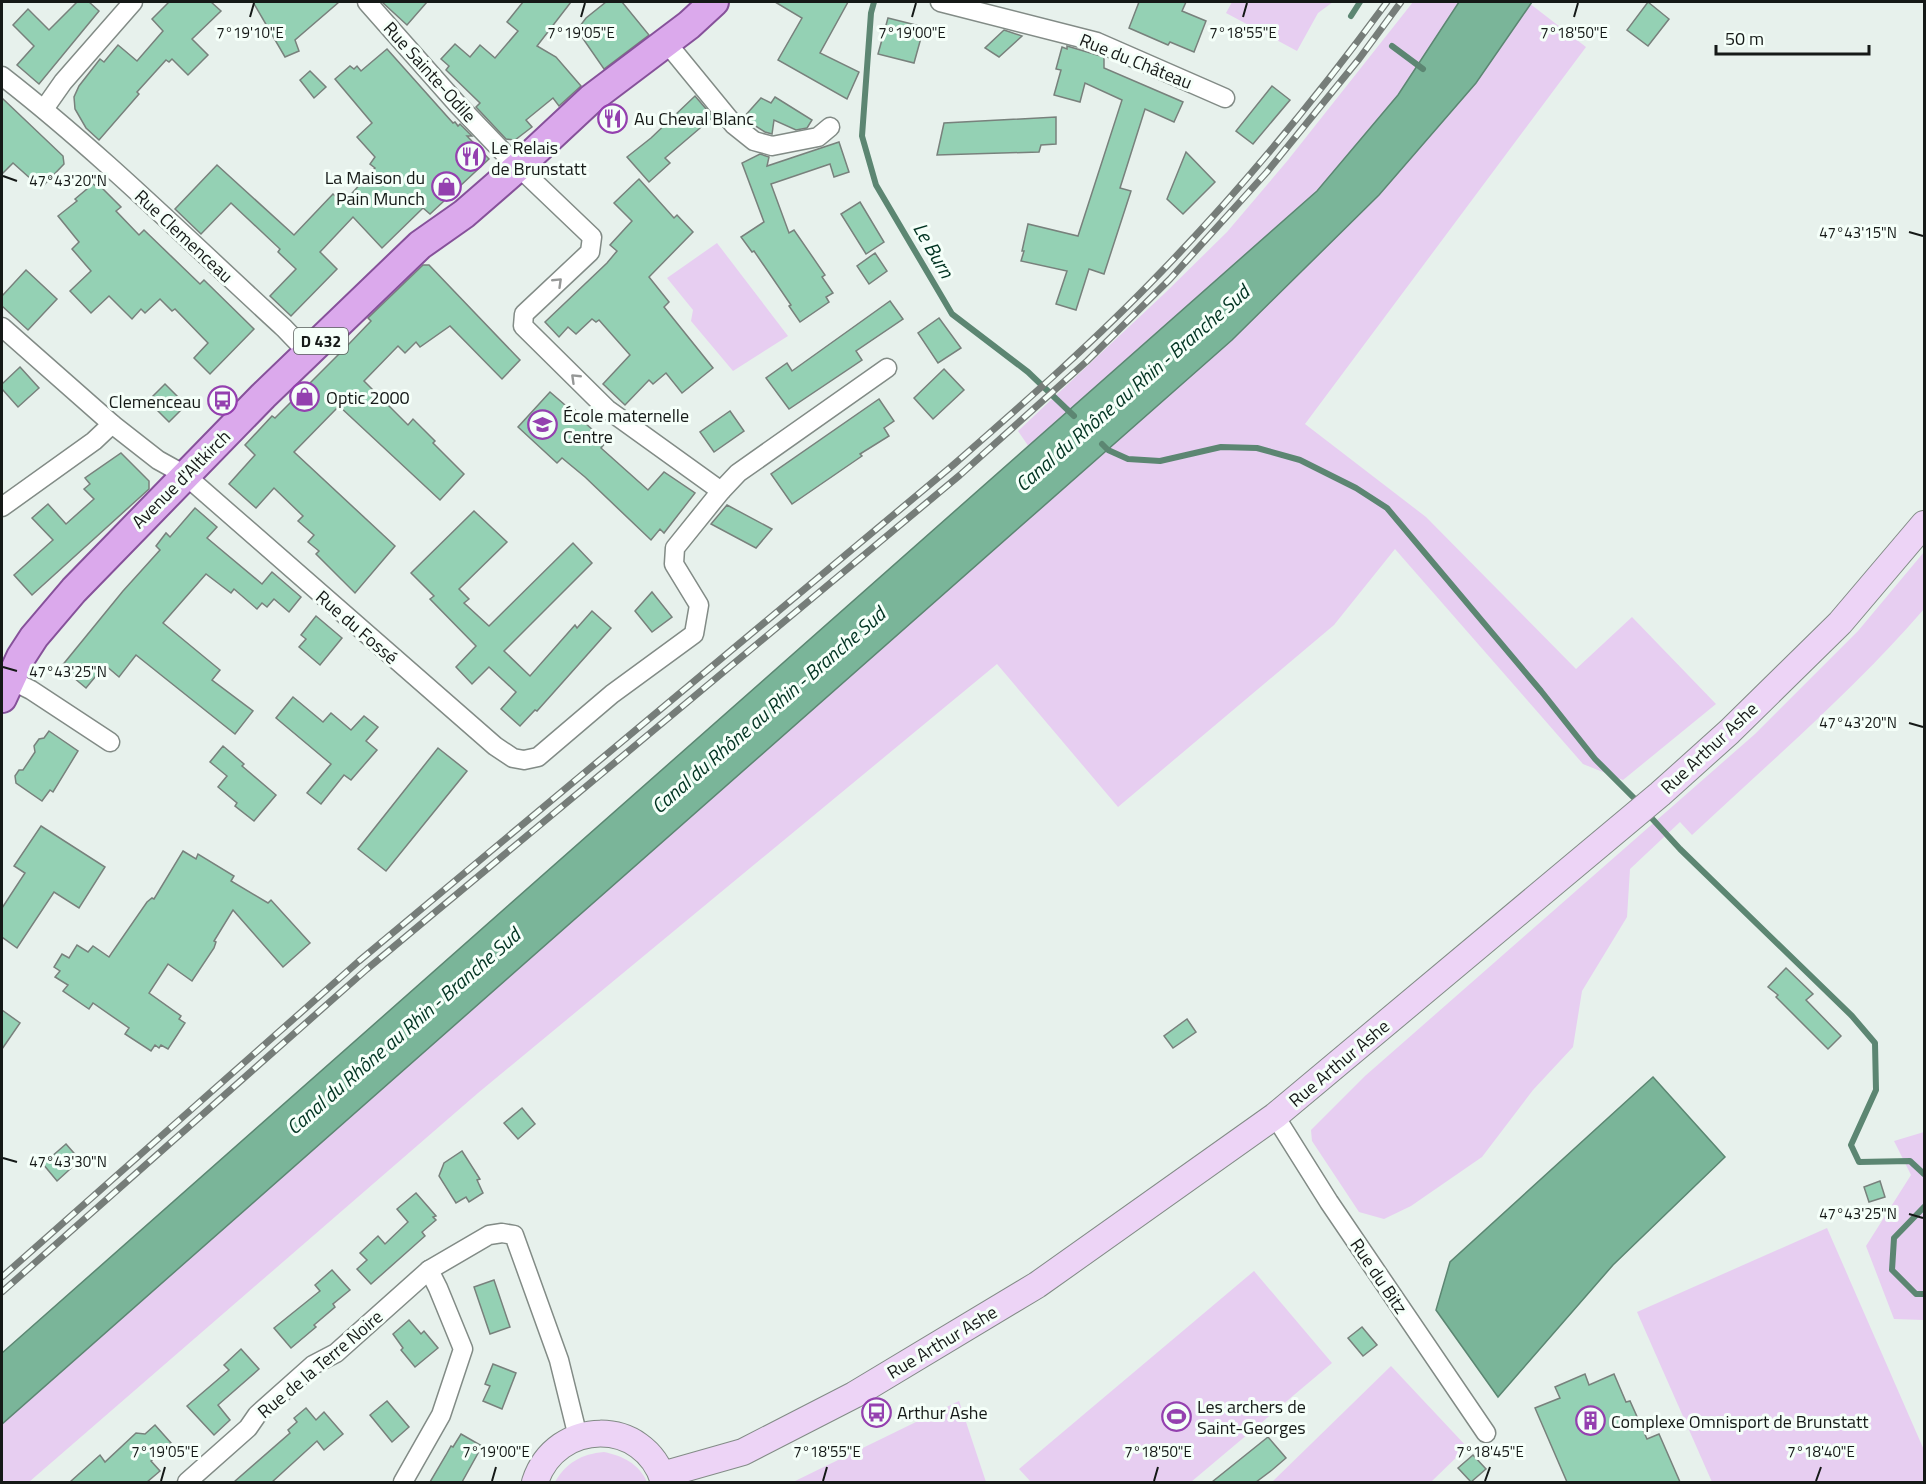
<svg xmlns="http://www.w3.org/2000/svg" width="1926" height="1484" viewBox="0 0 1926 1484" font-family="'Titillium Web',sans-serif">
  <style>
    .green { fill: #e7cef1 }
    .water { fill: #7ab599; stroke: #5c8672; stroke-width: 1.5 }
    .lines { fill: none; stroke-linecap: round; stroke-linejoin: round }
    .stream { stroke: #5c8672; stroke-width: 6 }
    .building { fill: #94d1b4; stroke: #78817c; stroke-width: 1.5 }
    .street-casing { stroke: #828b86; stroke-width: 21 }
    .secondary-casing { stroke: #828b86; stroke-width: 28 }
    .primary-casing { stroke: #86519a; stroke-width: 32 }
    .street { stroke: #fff; stroke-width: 18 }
    .secondary { stroke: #edd4f6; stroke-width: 26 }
    .primary { stroke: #dba9ec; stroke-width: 28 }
    .rail-casing { stroke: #767d79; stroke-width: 7 }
    .rail { stroke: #f5fff9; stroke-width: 4.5; stroke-dasharray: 14; stroke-linecap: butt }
    .oneway { stroke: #969897 }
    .ticks { fill: none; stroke: #151917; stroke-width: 2 }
    .labels { text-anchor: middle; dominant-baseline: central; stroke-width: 6; stroke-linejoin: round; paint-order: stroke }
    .shield { fill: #f5fff9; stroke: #585e5b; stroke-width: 1.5 }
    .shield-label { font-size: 16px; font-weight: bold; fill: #151917 }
    .street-label { font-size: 18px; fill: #151917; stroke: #f5fff9 }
    .poi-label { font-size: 18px; fill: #151917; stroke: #f5fff9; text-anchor: start }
    .water-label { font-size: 20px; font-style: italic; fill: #003321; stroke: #f5fff9 }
    .ticks-label { font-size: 15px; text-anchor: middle; fill: #151917; stroke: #f5fff9; stroke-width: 6; stroke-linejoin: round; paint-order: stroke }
  </style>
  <rect width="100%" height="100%" fill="#e7f1ec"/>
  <g class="green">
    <polygon points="1232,2 1333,2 1318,13 1297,51 1226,13"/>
    <polygon points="1413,2 1459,2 1398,95 1317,191 1029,447 1018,431 1166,292 1227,232 1288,160"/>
    <polygon points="1529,3 1586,47 1305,424 1426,517 1576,669 1632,617 1716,704 1623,780 1583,764 1395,549 1334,625 1118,807 997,664 478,1093 29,1482 2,1482 2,1423 994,548 1108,450"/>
    <polygon points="717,243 788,336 733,371 691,321 693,310 667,278"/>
    <path d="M1924 552V609C1853 691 1771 761 1692 835L1680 822 1630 869 1627 917 1582 991 1573 1047 1533 1090 1482 1157 1411 1206 1384 1219 1359 1212 1312 1141 1311 1130 1365 1076 1755 734 1858 631Z"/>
    <polygon points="1924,1132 1924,1320 1894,1319 1866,1246 1911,1175 1894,1141"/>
    <polygon points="1827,1228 1924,1450 1924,1482 1712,1482 1637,1312"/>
    <polygon points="1254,1271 1332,1363 1191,1482 1031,1482 1019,1469"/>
    <polygon points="1391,1366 1467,1447 1431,1482 1272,1482"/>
    <polygon points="959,1401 986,1482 793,1482"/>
    <path d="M604 1452C623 1456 639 1464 647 1482H555C566 1463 581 1454 604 1452Z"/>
  </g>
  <g class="water">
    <polygon points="1459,2 1532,2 1476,83 1379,195 1232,340 2,1424 2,1353 1317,191 1398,95"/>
    <polygon points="1653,1077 1725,1157 1613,1265 1498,1397 1436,1310 1450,1262"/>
  </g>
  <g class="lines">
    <g class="stream">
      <polyline points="874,2 871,13 862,136 876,185 952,314 1028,372 1074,416"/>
      <polyline points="1351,16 1360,2"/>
      <polyline points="1392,46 1423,69"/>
      <polyline points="1102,444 1108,450 1128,459 1160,461 1221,447 1257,448 1300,460 1356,488 1387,508 1541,691 1595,759 1640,804"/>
      <polyline points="1646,812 1680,849 1852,1016 1875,1043 1876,1090 1851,1145 1859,1162 1910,1161 1924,1174"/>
      <polyline points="1924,1207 1894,1238 1892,1270 1916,1294 1924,1294"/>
    </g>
  </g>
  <g class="building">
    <polygon points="77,2 89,2 99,11 39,84 17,65 34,46 13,25 28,9 49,30"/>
    <polygon points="169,2 211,2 221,11 192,39 208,55 188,75 172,59 169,62 166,60 137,92 139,94 99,140 86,128 75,109 74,97 79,86 100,59 104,62 118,45 137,61 163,31 152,19"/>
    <polygon points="253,2 339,2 295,40 299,51 285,57"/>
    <polygon points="382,2 427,2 407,25"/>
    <polygon points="523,2 571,2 537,46 556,57 581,86 559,106 553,98 526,120 532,127 515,140 506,139 476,107 480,103 446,70 449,66 441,59 455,44 470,57 480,45 495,58 518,31 507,22"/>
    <polygon points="606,2 622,2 649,35 604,69 577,30 586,18"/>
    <polygon points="775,2 848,2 820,53 859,72 847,99 778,60 802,18"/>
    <polygon points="1139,2 1186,2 1182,11 1206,21 1194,52 1170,42 1168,45 1129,28"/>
    <polygon points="1648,2 1669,19 1648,46 1627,30"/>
    <polygon points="888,18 924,27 914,63 878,54"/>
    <polygon points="1004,30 1022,36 999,57 985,48"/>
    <polygon points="1067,46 1104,57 1104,68 1183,102 1174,122 1145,109 1120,188 1131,191 1104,274 1089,269 1076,310 1056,304 1067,271 1021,261 1024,251 1022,251 1028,224 1078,236 1122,100 1085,83 1080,102 1054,95 1061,70 1056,69 1062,47 1067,49"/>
    <polygon points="387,49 453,123 455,122 458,126 460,124 472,136 467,136 489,159 430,214 423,208 382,248 353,217 320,252 337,269 291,316 270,296 296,269 278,252 280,249 231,203 201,234 175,209 217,165 294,235 333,194 343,203 375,168 370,164 375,157 357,137 372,123 335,79 350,66 354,69 357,66 361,71"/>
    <polygon points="310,71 326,87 314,98 300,80"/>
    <polygon points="1272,86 1290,100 1253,144 1236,131"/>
    <polygon points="695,96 713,117 665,158 670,163 649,182 627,157 651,138"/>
    <polygon points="775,97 812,120 807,128 796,130 774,120 772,134 765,132 743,118 761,98 771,103"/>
    <polygon points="2,98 63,156 64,164 41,188 13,163 2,174"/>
    <polygon points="1056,117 1056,144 1041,145 1039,152 937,155 944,123"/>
    <polygon points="839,142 849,172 834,177 830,164 771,184 789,233 794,230 825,275 822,277 833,293 826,297 829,302 800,322 789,306 791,305 754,251 752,252 741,237 764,222 742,163 760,154 769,157 767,166"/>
    <polygon points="1186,152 1215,182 1183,214 1167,199"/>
    <polygon points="639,179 674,218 677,215 693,232 649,277 669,302 664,307 713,368 682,393 666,373 653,384 649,380 625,405 603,384 630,355 599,320 596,322 592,319 576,334 568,327 559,337 545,322 607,263 617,251 610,245 632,221 614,203"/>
    <polygon points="93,184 96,186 98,184 121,207 116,211 139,235 144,230 200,284 204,280 254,329 210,374 194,358 208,343 175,309 172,311 160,299 145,313 141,309 132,319 109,296 91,313 70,291 91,271 72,249 79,242 58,216 77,201 75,199"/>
    <polygon points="860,202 884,242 866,254 841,214"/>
    <polygon points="875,253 887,271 869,284 857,266"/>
    <polygon points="423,265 429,265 520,360 502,379 450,326 420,347 416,342 405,353 398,346 364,381 408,425 413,419 435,441 433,443 464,474 440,500 339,406 294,452 395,546 355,593 316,554 319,551 308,542 314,535 298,521 303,516 274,488 256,508 229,484 255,455 245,445 272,416 275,418 347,346 371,321 368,318"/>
    <polygon points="26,270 57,299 28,330 2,306 2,296"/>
    <polygon points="890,301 903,319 856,351 862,360 789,409 766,378 787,363 792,371"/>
    <polygon points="939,318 961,348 938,363 918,333"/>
    <polygon points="20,367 39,388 18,407 2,389 2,384"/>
    <polygon points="944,369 964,390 933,419 914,398"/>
    <polygon points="165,384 186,405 169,422 148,401"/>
    <polygon points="550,392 572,411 574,409 586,420 584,422 606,442 601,448 648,490 664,472 695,493 664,533 660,529 651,540 585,477 562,458 557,463 518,427"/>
    <polygon points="879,399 894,421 884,428 889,436 860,454 862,456 792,504 771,474"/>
    <polygon points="730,411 744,431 714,452 700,432"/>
    <polygon points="121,453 149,481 149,489 32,595 14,575 53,540 32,518 48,504 66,524 94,499 84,489 90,484 85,478"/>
    <polygon points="727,505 772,529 756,548 711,524"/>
    <polygon points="195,508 217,527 207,538 262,584 272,572 301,597 289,612 274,599 267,607 262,603 257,609 234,589 231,593 206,574 163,623 220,670 212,680 253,711 235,734 136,655 119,677 105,665 86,688 61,667 123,591 160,550 156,546 166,533 170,537"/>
    <polygon points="474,511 507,542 459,589 469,599 464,603 489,626 573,543 592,563 504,651 530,676 575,625 577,628 592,611 611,628 537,711 535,710 520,726 501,709 516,692 489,667 472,684 456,667 476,646 430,599 434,596 411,573"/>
    <polygon points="652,592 672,617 652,632 635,611"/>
    <polygon points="316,616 342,638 320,665 299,647 306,639 301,635"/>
    <polygon points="293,697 323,722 331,713 351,730 364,716 378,727 366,741 377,750 351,780 344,775 321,804 307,793 331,764 276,718"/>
    <polygon points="49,731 78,751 53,792 50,790 42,801 16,783 15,776 19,770 23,770 35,752 34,746 39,739 44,738"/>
    <polygon points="223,746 244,764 242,766 276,795 254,821 235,806 237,803 218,787 227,776 210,762"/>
    <polygon points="438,748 467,771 386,871 358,849"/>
    <polygon points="41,826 105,867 79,908 54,892 17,948 2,937 2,908 25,873 14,866"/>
    <polygon points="183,851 196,859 198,854 234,876 231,881 268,903 271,900 310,943 283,967 233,910 214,941 216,942 214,948 192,981 168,964 149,993 181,1016 179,1019 185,1023 168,1049 161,1045 159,1048 155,1045 151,1051 125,1034 129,1028 93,1003 89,1009 63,991 68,985 55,977 60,971 54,967 62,954 69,958 77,945 88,952 93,946 109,957 147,902 152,898 154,899"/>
    <polygon points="1786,968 1813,994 1806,1000 1841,1036 1828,1049 1776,997 1778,995 1768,987"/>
    <polygon points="2,1010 20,1023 2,1049"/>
    <polygon points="1187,1019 1196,1032 1173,1048 1164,1036"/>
    <polygon points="522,1108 535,1124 518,1139 504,1123"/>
    <polygon points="66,1144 80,1160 57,1181 43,1164"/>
    <polygon points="462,1151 480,1179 477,1180 483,1193 469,1202 466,1197 456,1203 439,1176 444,1163"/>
    <polygon points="1880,1181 1885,1197 1869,1202 1864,1187"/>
    <polygon points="416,1193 436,1216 433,1217 436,1220 422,1232 425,1236 371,1284 357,1269 367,1260 360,1253 378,1236 385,1244 408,1222 397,1209"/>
    <polygon points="332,1270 350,1290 333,1304 335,1307 314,1325 316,1327 291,1348 274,1328 320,1291 315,1285"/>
    <polygon points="494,1280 510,1327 490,1334 474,1287"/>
    <polygon points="409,1320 421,1334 424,1331 438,1348 415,1367 401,1350 403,1348 393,1334"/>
    <polygon points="1362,1327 1377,1345 1363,1356 1348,1338"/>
    <polygon points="241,1349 259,1369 218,1405 230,1420 214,1435 187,1406 229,1370 224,1365"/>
    <polygon points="493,1364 516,1373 502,1409 483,1401 490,1386 485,1384"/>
    <polygon points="1585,1374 1589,1385 1614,1374 1626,1402 1630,1401 1647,1439 1659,1434 1680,1482 1567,1482 1535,1408 1560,1398 1555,1387"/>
    <polygon points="387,1401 409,1427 392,1442 370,1415"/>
    <polygon points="306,1408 316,1420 324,1412 343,1434 324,1450 317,1441 272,1482 234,1482 290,1433 288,1430 297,1422 294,1418"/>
    <polygon points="155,1425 171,1443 151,1461 160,1471 147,1482 70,1482 100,1455 105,1462 136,1433 145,1434"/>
    <polygon points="461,1434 482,1446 462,1482 430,1482 446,1455 451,1446 453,1447"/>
    <polygon points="1268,1437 1286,1458 1272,1470 1256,1482 1212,1482"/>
    <polygon points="1473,1455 1486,1469 1471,1482 1458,1468"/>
  </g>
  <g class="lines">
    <defs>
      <g id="street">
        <polyline points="367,2 458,105 504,153 592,237 590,252 524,314 523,326 607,409 721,491"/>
        <polyline points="940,2 1097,42 1225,98"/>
        <polyline points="666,42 734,125 754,141 772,146 818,137 830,127"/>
        <path d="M2 76C101 153 191 243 284 328L308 353"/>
        <polyline points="44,109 63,82 133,2"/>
        <polyline points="2,327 112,424 158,460 185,475 495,746 513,758 524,760 538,757 612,694 694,634 699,605 674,564 675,548 721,491 738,473 887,368"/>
        <polyline points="2,507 94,441 112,424"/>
        <polyline points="9,679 31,690 110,742"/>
        <polyline points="1275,1116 1329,1202 1486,1433"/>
        <polyline points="187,1482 248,1428 257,1415 313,1365 336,1353 429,1270 489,1235 502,1233 514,1235 559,1360 578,1437"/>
        <polyline points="403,1482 441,1415 463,1349 438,1288 429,1270"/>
      </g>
      <g id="secondary">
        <polyline points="662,1475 743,1452 854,1395 1037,1285 1275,1116 1660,794 1729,732 1840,623 1924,524"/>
        <path d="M535 1482C556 1418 645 1417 664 1482"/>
      </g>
      <polyline id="primary" points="2,698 21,657 34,637 74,590 263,396 420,245 464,214 518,167 591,99 689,25 714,2"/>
    </defs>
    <use href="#street" class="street-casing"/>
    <use href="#secondary" class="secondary-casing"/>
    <use href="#primary" class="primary-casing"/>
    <use href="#street" class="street"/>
    <use href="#secondary" class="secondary"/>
    <use href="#primary" class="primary"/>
    <defs>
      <g id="rail">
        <path d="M2 1277 359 961 952 466C1024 403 1096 340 1162 271 1244 186 1318 96 1387 2"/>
        <polyline points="2,1292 367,969 960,475 1087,361 1170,279 1267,172 1359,59 1401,2"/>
      </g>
    </defs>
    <use href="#rail" class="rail-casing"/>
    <use href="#rail" class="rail"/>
  </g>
  <defs><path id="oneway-chevron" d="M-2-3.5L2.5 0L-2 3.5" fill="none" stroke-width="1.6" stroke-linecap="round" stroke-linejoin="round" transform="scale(1.5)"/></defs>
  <g class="oneway">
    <use href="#oneway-chevron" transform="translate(558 282) rotate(-44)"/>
    <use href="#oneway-chevron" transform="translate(575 378) rotate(-136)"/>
  </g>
  <path class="ticks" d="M250 17 254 3M581 17 585 3M912 17 916 3M1243 17 1247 3M1574 17 1578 3M3 176 17 181M1909 232 1923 236M3 667 17 671M1909 723 1923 727M3 1158 17 1162M1909 1214 1923 1218M161 1481 165 1467M492 1481 496 1467M823 1481 827 1467M1154 1481 1158 1467M1485 1481 1490 1467M1816 1481 1821 1467"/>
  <defs>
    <symbol id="restaurant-ring" viewBox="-11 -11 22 22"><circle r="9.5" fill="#f5fff9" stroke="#9440af" stroke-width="1.5"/><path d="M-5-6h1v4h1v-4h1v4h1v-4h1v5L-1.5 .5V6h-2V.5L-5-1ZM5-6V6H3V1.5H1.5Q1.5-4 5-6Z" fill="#9440af"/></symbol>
    <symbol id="shop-ring" viewBox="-11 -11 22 22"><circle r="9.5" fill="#f5fff9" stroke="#9440af" stroke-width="1.5"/><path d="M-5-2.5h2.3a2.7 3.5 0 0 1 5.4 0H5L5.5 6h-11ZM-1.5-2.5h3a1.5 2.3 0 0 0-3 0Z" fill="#9440af"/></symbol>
    <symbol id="bus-ring" viewBox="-11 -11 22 22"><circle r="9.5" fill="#f5fff9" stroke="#9440af" stroke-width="1.5"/><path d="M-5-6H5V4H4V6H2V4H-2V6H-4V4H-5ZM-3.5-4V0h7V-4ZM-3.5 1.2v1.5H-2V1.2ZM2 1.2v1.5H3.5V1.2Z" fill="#9440af"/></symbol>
    <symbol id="school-ring" viewBox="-11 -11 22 22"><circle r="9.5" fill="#f5fff9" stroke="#9440af" stroke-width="1.5"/><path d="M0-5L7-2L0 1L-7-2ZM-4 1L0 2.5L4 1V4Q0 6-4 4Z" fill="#9440af"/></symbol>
    <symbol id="stadium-ring" viewBox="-11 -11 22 22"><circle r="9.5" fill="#f5fff9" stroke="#9440af" stroke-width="1.5"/><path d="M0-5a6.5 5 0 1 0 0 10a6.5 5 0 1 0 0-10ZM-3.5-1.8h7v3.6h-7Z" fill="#9440af"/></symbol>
    <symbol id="building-ring" viewBox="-11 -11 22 22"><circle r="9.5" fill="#f5fff9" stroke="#9440af" stroke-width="1.5"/><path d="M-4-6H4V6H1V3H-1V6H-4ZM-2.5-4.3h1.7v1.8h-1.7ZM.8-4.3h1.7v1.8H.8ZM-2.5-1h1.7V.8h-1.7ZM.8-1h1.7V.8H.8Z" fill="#9440af"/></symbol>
  </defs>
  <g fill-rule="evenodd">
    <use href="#restaurant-ring" x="596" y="102" width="33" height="33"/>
    <use href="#restaurant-ring" x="454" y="140" width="33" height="33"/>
    <use href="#shop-ring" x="430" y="170" width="33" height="33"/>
    <use href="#shop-ring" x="288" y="380" width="33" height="33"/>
    <use href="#bus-ring" x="206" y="384" width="33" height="33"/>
    <use href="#school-ring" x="526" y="408" width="33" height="33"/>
    <use href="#bus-ring" x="860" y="1396" width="33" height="33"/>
    <use href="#stadium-ring" x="1160" y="1400" width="33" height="33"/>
    <use href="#building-ring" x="1574" y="1404" width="33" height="33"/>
  </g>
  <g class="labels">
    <rect class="shield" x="294" y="328" width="54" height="26" rx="4.5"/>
    <g class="shield-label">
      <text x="321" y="341">D 432</text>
    </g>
    <g class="street-label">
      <text transform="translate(1136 61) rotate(22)">Rue du Château</text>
      <text transform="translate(430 72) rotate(48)">Rue Sainte-Odile</text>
      <text transform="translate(184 236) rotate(43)">Rue Clemenceau</text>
      <text transform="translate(181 479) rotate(-45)">Avenue d'Altkirch</text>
      <text transform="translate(357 627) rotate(41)">Rue du Fossé</text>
      <text transform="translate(1709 748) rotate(-43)">Rue Arthur Ashe</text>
      <text transform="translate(1339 1063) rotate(-40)">Rue Arthur Ashe</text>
      <text transform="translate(1379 1276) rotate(56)">Rue du Bitz</text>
      <text transform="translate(942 1342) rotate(-31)">Rue Arthur Ashe</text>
      <text transform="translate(320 1364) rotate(-40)">Rue de la Terre Noire</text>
    </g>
    <g class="poi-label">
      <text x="634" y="118">Au Cheval Blanc</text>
      <text x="491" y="147">Le Relais<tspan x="491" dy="21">de Brunstatt</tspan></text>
      <text x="425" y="177" text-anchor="end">La Maison du<tspan x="425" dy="21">Pain Munch</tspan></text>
      <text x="326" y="397">Optic 2000</text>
      <text x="201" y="401" text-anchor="end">Clemenceau</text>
      <text x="563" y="415">École maternelle<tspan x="563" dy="21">Centre</tspan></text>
      <text x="1197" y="1406">Les archers de<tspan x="1197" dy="21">Saint-Georges</tspan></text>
      <text x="897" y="1412">Arthur Ashe</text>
      <text x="1611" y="1421">Complexe Omnisport de Brunstatt</text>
    </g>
    <g class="water-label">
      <text transform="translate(934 250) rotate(60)">Le Burn</text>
      <text transform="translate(1132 388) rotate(-41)">Canal du Rhône au Rhin - Branche Sud</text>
      <text transform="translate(768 710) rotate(-41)">Canal du Rhône au Rhin - Branche Sud</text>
      <text transform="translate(403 1031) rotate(-41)">Canal du Rhône au Rhin - Branche Sud</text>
    </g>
  </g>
  <g class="ticks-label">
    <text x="250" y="38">7°19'10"E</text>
    <text x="581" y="38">7°19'05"E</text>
    <text x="912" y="38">7°19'00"E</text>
    <text x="1243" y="38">7°18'55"E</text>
    <text x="1574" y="38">7°18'50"E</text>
    <text x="68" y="186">47°43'20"N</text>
    <text x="1858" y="238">47°43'15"N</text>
    <text x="68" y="677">47°43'25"N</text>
    <text x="1858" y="728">47°43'20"N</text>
    <text x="68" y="1167">47°43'30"N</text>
    <text x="1858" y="1219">47°43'25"N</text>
    <text x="165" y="1457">7°19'05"E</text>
    <text x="496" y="1457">7°19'00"E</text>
    <text x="827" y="1457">7°18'55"E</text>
    <text x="1158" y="1457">7°18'50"E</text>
    <text x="1490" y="1457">7°18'45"E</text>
    <text x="1821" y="1457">7°18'40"E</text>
  </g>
  <rect width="1926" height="1484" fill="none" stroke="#151917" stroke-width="6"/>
  <path d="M1716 45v9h153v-9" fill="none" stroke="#151917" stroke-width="3"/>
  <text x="1725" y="45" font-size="18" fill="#151917" stroke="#f5fff9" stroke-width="4.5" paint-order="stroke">50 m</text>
</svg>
